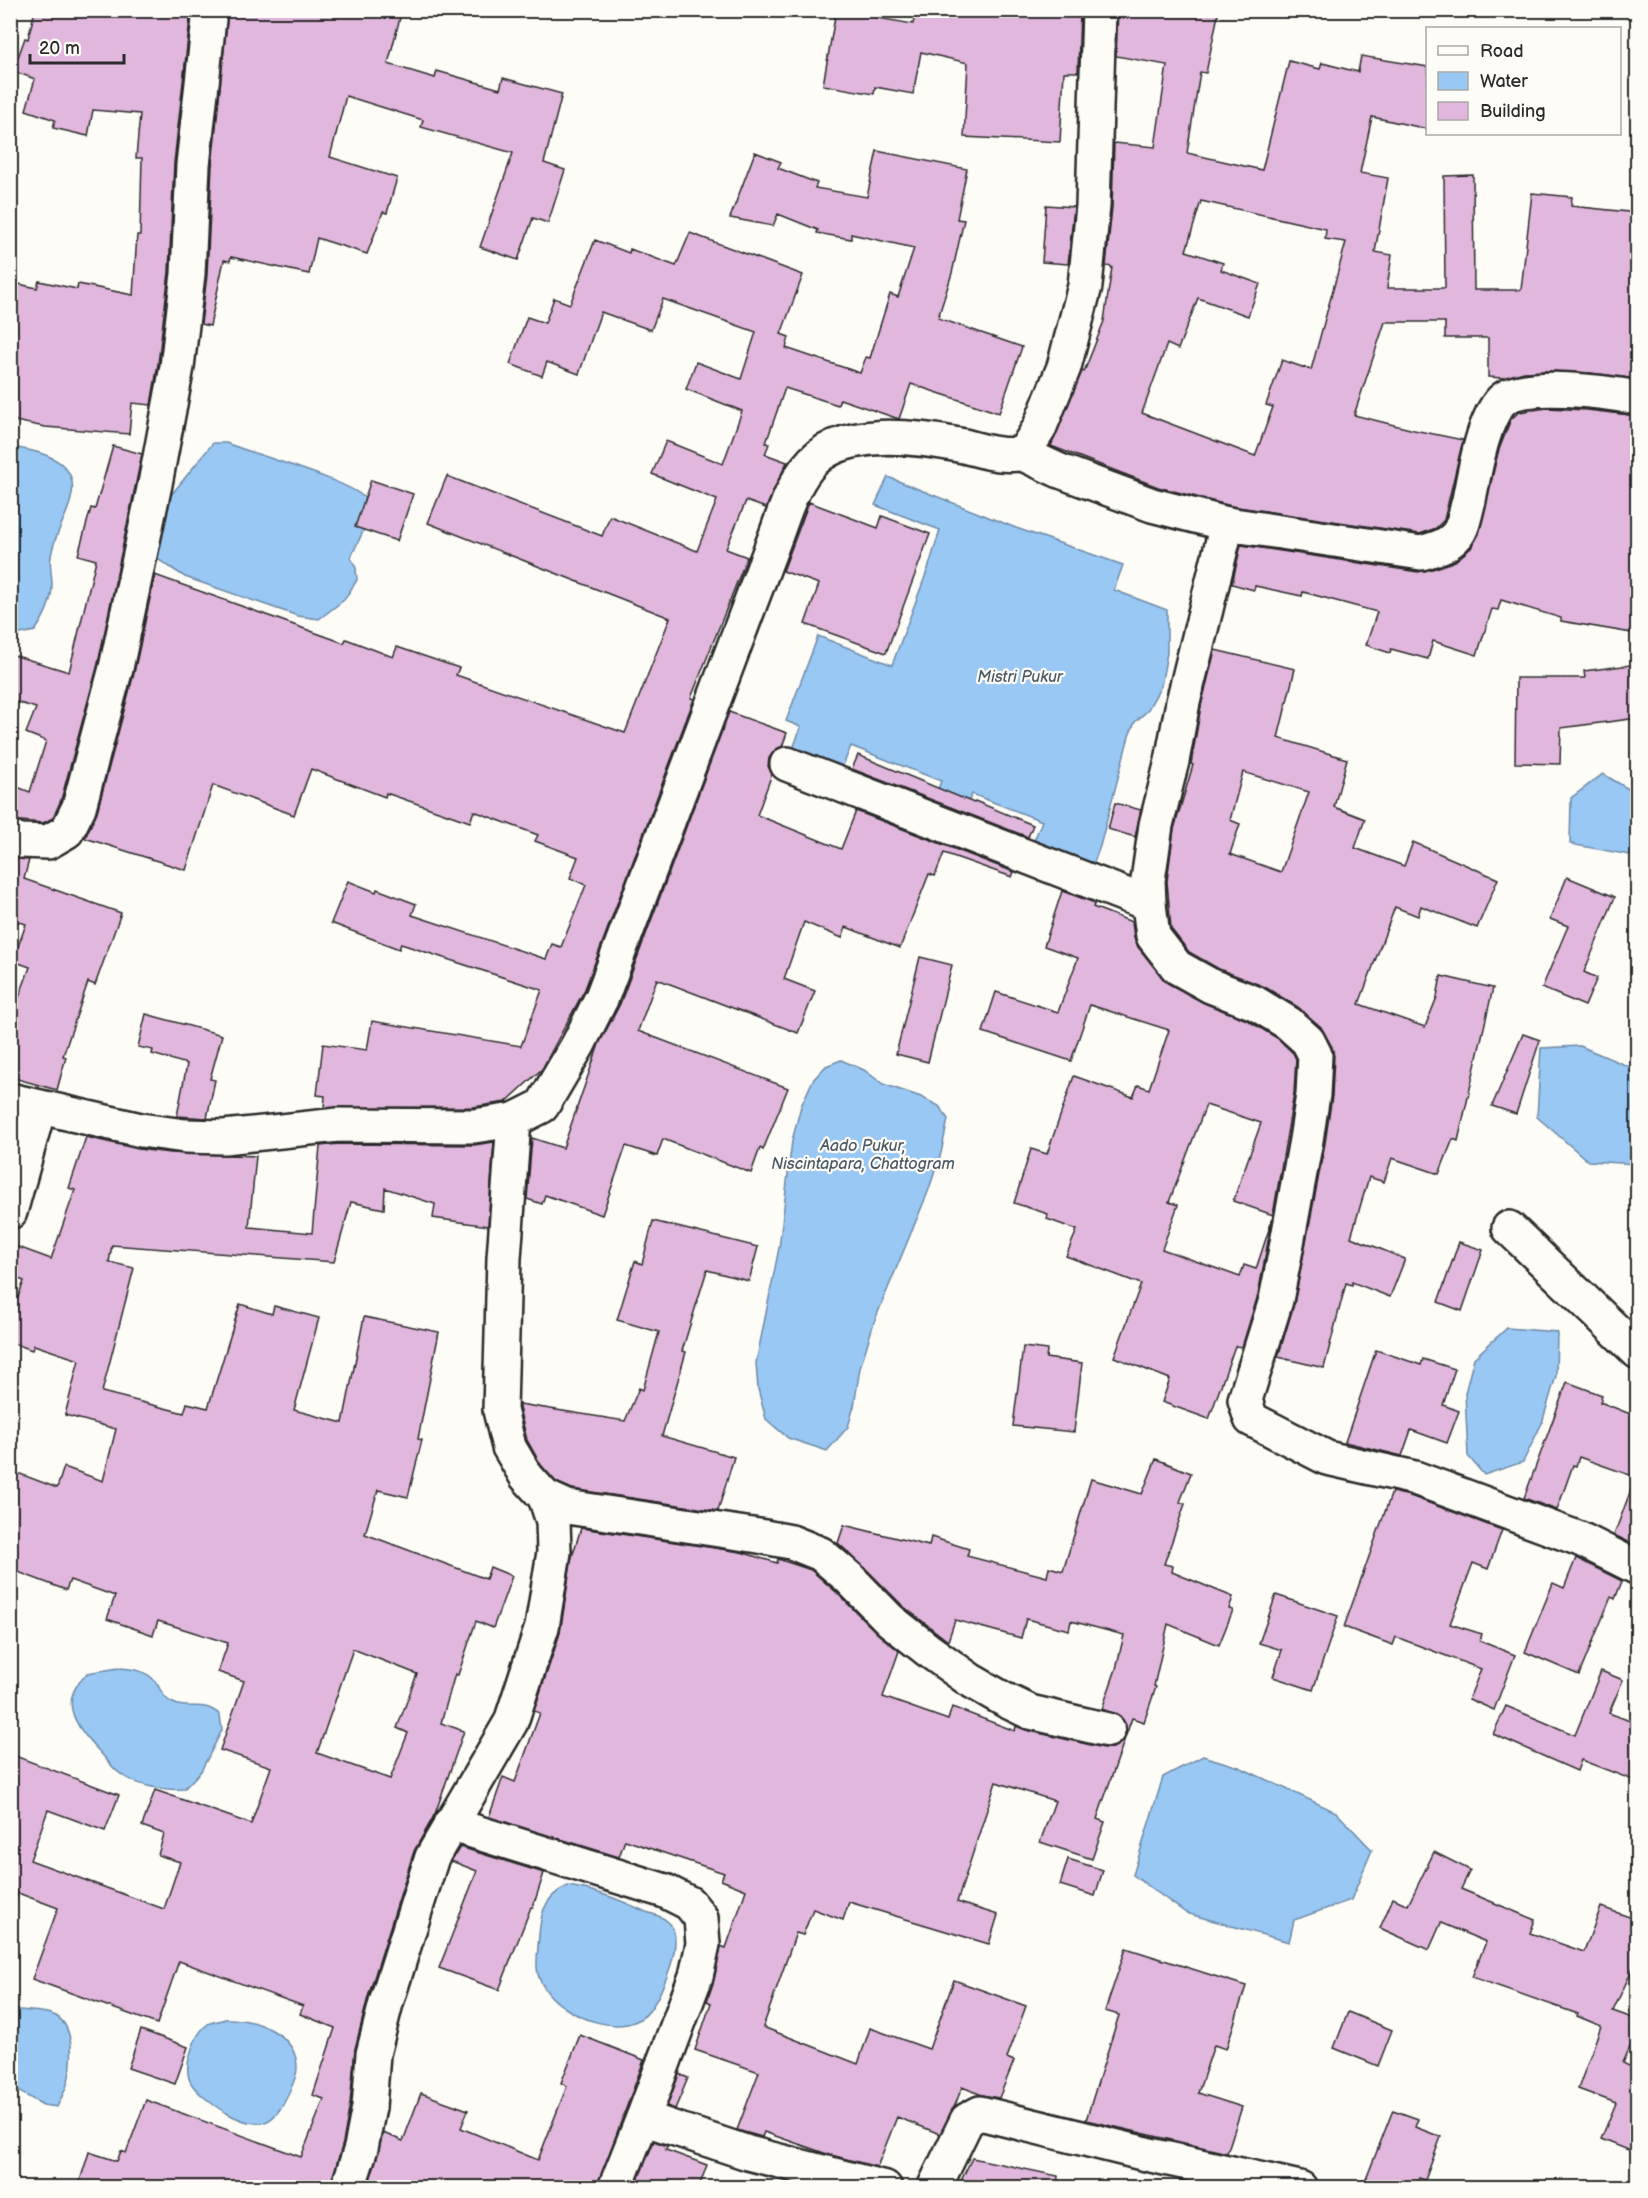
<svg xmlns="http://www.w3.org/2000/svg" width="1648" height="2198" viewBox="0 0 1648 2198" font-family="'Balsamiq Sans',sans-serif">
  <style>
    .water { fill: #99c8f4; stroke: #6d89a4; stroke-width: 1.5 }
    .building { fill: #e1b7dd; stroke: #2b2b2b; stroke-width: 1.5; fill-rule: evenodd }
    .lines { fill: none; stroke-linecap: round; stroke-linejoin: round }
    .minor-casing { stroke: #2b2b2b; stroke-width: 38 }
    .tertiary-casing { stroke: #2b2b2b; stroke-width: 38 }
    .minor { stroke: #fdfcf7; stroke-width: 33 }
    .tertiary { stroke: #fdfcf7; stroke-width: 33 }
    .labels { text-anchor: middle; dominant-baseline: central; stroke-width: 4.5; stroke-linejoin: round; paint-order: stroke }
    .water-label { font-size: 16px; font-style: italic; fill: #4c5a67; stroke: #fdfcf7 }
  </style>
  <rect width="100%" height="100%" fill="#fdfcf7"/>
  <filter id="ink" filterUnits="userSpaceOnUse"><feTurbulence type="fractalNoise" baseFrequency=".0167" numOctaves="2"/><feDisplacementMap in="SourceGraphic" scale="12" xChannelSelector="R" yChannelSelector="G"/><feConvolveMatrix kernelMatrix="1 2 1 2 8 2 1 2 1" color-interpolation-filters="sRGB"/></filter>
  <g filter="url(#ink)">
    <g class="water">
      <path d="M213 443H226C250 453 359 483 367 501 374 518 356 543 351 558L356 568 357 580 344 600 319 619 298 616 185 577 159 560 153 543 167 500Z"/>
      <path d="M11 447C40 451 81 460 71 499 66 519 54 535 51 556 49 565 52 575 52 584 52 602 45 616 35 631L10 636Z"/>
      <polygon points="888,477 1016,528 1123,565 1114,590 1167,610 1167,653 1161,686 1147,711 1135,722 1129,736 1100,846 1089,876 1029,853 1042,821 972,794 959,823 930,811 941,781 851,746 840,773 791,754 801,727 786,721 818,636 892,665 929,566 940,530 875,505"/>
      <polygon points="1603,774 1637,794 1637,853 1630,855 1570,844 1571,798"/>
      <polygon points="1580,1046 1637,1070 1637,1164 1588,1161 1537,1117 1541,1048"/>
      <polygon points="841,1060 864,1070 883,1084 921,1097 939,1106 948,1119 941,1153 928,1192 874,1322 860,1368 854,1406 848,1427 827,1451 788,1438 766,1419 758,1389 756,1363 779,1248 792,1141 801,1106 813,1080 826,1066"/>
      <polygon points="1507,1328 1557,1332 1556,1376 1542,1423 1523,1462 1484,1475 1468,1456 1465,1393 1474,1358"/>
      <path d="M119 1668C133 1669 148 1670 157 1684 161 1690 163 1698 171 1702 188 1712 203 1699 220 1715L222 1730 201 1771 184 1789C164 1791 134 1786 118 1772 110 1765 104 1756 96 1748 82 1733 62 1709 76 1687 79 1682 84 1677 87 1673Z"/>
      <polygon points="1203,1756 1239,1767 1336,1812 1372,1850 1351,1900 1294,1920 1289,1942 1186,1913 1133,1875 1163,1777"/>
      <path d="M568 1886C597 1890 620 1900 646 1912 653 1914 662 1916 667 1921 688 1937 662 1993 650 2010 627 2041 569 2018 549 1994 535 1978 536 1966 538 1947 540 1920 540 1898 568 1886Z"/>
      <path d="M11 2008C26 2013 41 2009 56 2016 75 2027 73 2063 68 2081 66 2090 61 2098 57 2107L43 2105 11 2087Z"/>
      <path d="M225 2019C254 2018 297 2033 297 2068 297 2078 290 2090 286 2099 282 2107 274 2119 265 2122 243 2129 202 2100 191 2083 182 2068 194 2034 208 2024 212 2022 220 2021 225 2019Z"/>
    </g>
    <g class="building">
      <polygon points="35,10 191,10 174,163 169,272 158,364 151,405 132,403 129,434 45,427 10,420 10,282 37,288 39,281 77,289 78,284 133,295 137,235 140,235 142,158 136,158 140,114 93,110 88,136 53,128 55,120 26,110 35,79 13,71 25,38 28,39"/>
      <polygon points="228,10 402,10 388,64 435,78 437,71 500,89 503,78 562,94 544,163 565,170 548,223 533,218 518,260 480,247 513,153 421,127 423,120 346,96 330,157 397,178 387,213 383,212 367,254 317,238 309,274 231,257 230,261 224,260 210,326 201,324 207,275 212,166"/>
      <polygon points="916,10 1080,10 1078,72 1064,72 1060,142 964,137 968,63 921,52 913,94 875,87 874,94 823,85 836,11 913,24"/>
      <path d="M1118 10H1219L1206 73 1200 72 1187 153 1262 170 1289 61 1320 69 1322 63 1358 72 1361 56 1428 67V129L1372 117 1360 173 1388 178 1375 252 1392 255 1387 288H1445L1444 176 1473 175 1474 290H1521L1532 193 1572 197 1571 206 1638 213V379L1590 373 1547 371 1524 372 1503 378 1488 377V338H1445V322H1385L1354 415 1414 430 1463 440 1444 520 1436 528 1420 534 1231 506 1158 487 1051 446 1082 371 1084 372 1104 321 1112 267 1106 266 1112 207 1114 143 1155 147 1167 65 1116 56ZM1201 201 1326 229 1325 239 1346 242 1311 370 1282 360 1266 405 1273 407 1255 456 1142 413 1167 344 1178 349 1198 298 1248 316 1260 284 1221 270 1223 263 1186 251Z"/>
      <polygon points="877,151 967,169 957,219 964,220 952,273 938,318 1022,347 999,413 911,384 899,419 840,399 838,405 785,388 766,443 769,444 765,454 787,462 786,464 766,508 746,501 726,549 747,557 691,698 694,699 585,989 542,1069 506,1102 473,1107 324,1108 325,1096 317,1095 323,1044 367,1050 372,1021 521,1046 542,990 401,944 399,949 331,923 348,881 376,892 377,889 416,904 412,915 546,959 552,944 561,947 586,885 570,878 578,857 535,841 538,835 474,811 470,822 386,793 385,797 311,769 294,815 213,785 186,870 85,838 97,812 134,673 155,575 344,643 346,639 393,657 397,647 459,668 456,675 625,733 670,618 428,523 447,476 602,536 610,516 697,551 717,500 652,474 666,441 723,464 742,411 686,389 696,362 741,379 756,332 663,299 651,330 601,312 579,374 547,362 542,376 510,364 527,317 545,323 554,298 570,304 595,240 629,253 630,249 676,266 690,233 803,275 781,334 789,337 786,348 860,373 866,357 870,358 890,294 898,297 914,248 851,234 851,239 817,233 818,230 778,214 773,226 730,218 755,152 781,162 778,168 817,183 815,188 867,197"/>
      <polygon points="1046,205 1074,207 1068,264 1042,262"/>
      <polygon points="1547,408 1587,410 1638,416 1638,634 1561,621 1561,618 1501,600 1498,610 1492,609 1477,655 1433,641 1428,659 1391,649 1390,653 1366,645 1377,612 1303,592 1302,596 1255,586 1254,590 1232,584 1241,545 1418,572 1436,568 1455,561 1471,548 1479,534 1498,452 1511,419 1519,412"/>
      <polygon points="113,446 142,454 98,664 61,800 53,818 43,823 10,820 10,784 30,792 46,741 26,733 36,708 10,700 10,654 69,672 96,560 78,555 91,508 95,509"/>
      <polygon points="371,480 413,494 397,541 355,527"/>
      <polygon points="809,502 878,528 882,516 930,534 886,653 805,624 819,584 783,571"/>
      <path d="M1215 650 1295 669 1278 738 1347 759 1334 807 1365 819 1355 848 1404 866 1413 842 1498 879 1477 928 1421 906 1418 916 1395 907 1359 1004 1425 1027 1437 997 1441 976 1493 988 1458 1141 1453 1139 1439 1174 1392 1158 1384 1182 1369 1177 1351 1237 1405 1259 1390 1297 1352 1282V1285L1346 1283 1324 1368 1278 1357 1294 1304 1325 1143 1332 1096 1334 1056 1332 1047 1321 1027 1298 1007 1265 987 1219 969 1189 952 1171 929 1167 881 1174 829 1193 765 1191 764 1201 706ZM1243 772 1309 792 1281 872 1230 854 1240 824 1230 820Z"/>
      <polygon points="1638,664 1638,718 1561,728 1560,764 1515,763 1516,678 1585,678 1584,671"/>
      <polygon points="729,712 787,733 782,747 775,750 769,758 768,766 772,774 757,815 841,849 856,811 1014,872 1012,877 944,853 935,876 929,874 900,948 846,927 842,938 804,922 784,979 815,991 798,1033 657,979 638,1031 788,1088 763,1150 760,1148 751,1173 663,1139 657,1156 626,1146 602,1215 545,1195 542,1204 527,1199 532,1138 563,1148 599,1044 620,1004"/>
      <polygon points="858,755 974,803 975,801 1033,825 1028,837 852,769"/>
      <polygon points="1115,803 1141,810 1135,837 1108,829"/>
      <polygon points="10,858 29,860 24,879 121,913 95,985 88,982 63,1056 66,1057 57,1090 10,1077 10,1022 30,967 13,961 26,924 10,919"/>
      <polygon points="1567,877 1615,897 1584,972 1597,978 1585,1006 1542,988 1568,926 1550,919"/>
      <polygon points="1062,891 1095,903 1093,907 1132,922 1134,938 1138,947 1167,983 1204,1003 1247,1020 1277,1038 1293,1053 1296,1059 1294,1093 1273,1215 1233,1201 1261,1123 1206,1105 1169,1202 1178,1205 1162,1249 1240,1277 1244,1265 1256,1269 1272,1220 1258,1295 1242,1347 1235,1346 1209,1419 1162,1402 1170,1379 1114,1357 1141,1284 1066,1256 1077,1230 1047,1219 1048,1214 1014,1203 1031,1149 1047,1154 1074,1076 1133,1097 1138,1085 1149,1089 1169,1030 1090,1005 1071,1061 983,1032 996,992 1058,1012 1078,958 1044,946"/>
      <polygon points="920,957 952,965 928,1062 896,1054"/>
      <polygon points="146,1014 222,1035 210,1079 215,1080 207,1118 177,1116 187,1064 152,1054 153,1050 138,1047"/>
      <polygon points="1523,1034 1540,1040 1516,1114 1492,1106"/>
      <path d="M86 1137 138 1149 170 1153 256 1156 249 1227 312 1233 320 1146 339 1144 474 1145 494 1142 488 1226 433 1218 435 1204 385 1188 384 1209 351 1202 334 1262 112 1245 109 1262 134 1268 102 1392 184 1413 187 1403 208 1408 240 1304 272 1314 274 1306 319 1318 294 1410 343 1423 364 1317 439 1332 418 1439 422 1440 408 1497 378 1490 365 1534 486 1579 490 1567 512 1576 493 1628 476 1621 458 1675 455 1674 441 1723 464 1731 435 1814 414 1851 368 1997 355 2049 350 2104 343 2143 330 2187H78L89 2152 117 2161 121 2151 126 2153 146 2100 301 2157 324 2099 313 2095 335 2028 300 2014 303 2006 179 1961 157 2024 32 1979 58 1908 18 1893 14 1905 10 1904V1754L119 1795 105 1831 48 1810 30 1860 164 1909 180 1862 158 1855 164 1834 142 1826 155 1790 251 1824 271 1767 220 1750 244 1681 218 1672 228 1643 158 1621 153 1635 107 1619 115 1596 70 1580 66 1590 10 1569V1470L57 1488 64 1467 103 1481 116 1429 65 1415 79 1360 34 1345 32 1350 10 1342V1319L24 1281 10 1276V1244L51 1259 75 1190 69 1188ZM353 1649 417 1674 397 1728 408 1733 390 1779 317 1753Z"/>
      <polygon points="653,1221 758,1247 749,1281 707,1270 682,1351 686,1352 662,1436 734,1457 718,1511 572,1489 556,1482 541,1465 527,1440 519,1408 519,1404 625,1421 639,1388 643,1390 659,1332 617,1320 635,1261 642,1264"/>
      <polygon points="1459,1242 1483,1250 1462,1311 1438,1302"/>
      <polygon points="1023,1347 1047,1350 1046,1358 1082,1363 1074,1432 1013,1426"/>
      <polygon points="1376,1350 1421,1365 1423,1359 1455,1369 1443,1405 1459,1411 1447,1443 1411,1430 1402,1456 1345,1442"/>
      <polygon points="1567,1382 1602,1395 1600,1402 1638,1417 1638,1478 1579,1457 1576,1466 1573,1465 1557,1510 1524,1498"/>
      <polygon points="1156,1459 1191,1473 1180,1502 1185,1504 1164,1564 1173,1566 1172,1572 1233,1597 1229,1609 1233,1610 1219,1645 1168,1624 1154,1686 1156,1687 1144,1722 1132,1718 1097,1819 1105,1822 1092,1859 1040,1842 1055,1801 996,1782 957,1902 998,1915 989,1944 849,1902 843,1920 813,1909 803,1935 796,1933 763,2027 858,2064 870,2028 929,2049 954,1980 1026,2006 1007,2058 1014,2061 999,2098 982,2095 962,2087 954,2108 940,2134 897,2117 877,2167 827,2154 764,2132 762,2137 737,2130 759,2072 695,2050 711,2003 707,2001 714,1980 721,1946 726,1948 746,1890 721,1880 724,1873 625,1840 619,1857 489,1817 503,1777 515,1782 540,1713 534,1711 560,1633 572,1557 581,1528 741,1552 777,1563 778,1559 811,1570 836,1592 877,1633 899,1651 883,1697 948,1720 952,1707 1015,1731 1016,1726 1026,1730 1104,1748 1113,1748 1122,1742 1126,1735 1126,1725 1120,1716 1102,1709 1116,1669 1124,1635 1071,1621 1069,1630 1026,1619 1021,1638 955,1620 948,1641 903,1606 862,1565 838,1543 844,1525 929,1546 931,1537 969,1549 967,1556 1047,1577 1049,1567 1063,1571 1091,1479 1142,1494"/>
      <polygon points="1635,1479 1638,1480 1637,1546 1614,1535"/>
      <polygon points="1392,1492 1410,1496 1502,1530 1488,1569 1473,1563 1450,1624 1482,1634 1480,1641 1515,1655 1494,1710 1469,1699 1481,1669 1396,1637 1393,1645 1344,1627"/>
      <polygon points="1576,1558 1622,1581 1615,1599 1611,1597 1579,1675 1525,1652 1553,1583 1564,1588"/>
      <polygon points="1276,1595 1338,1616 1313,1690 1273,1677 1282,1650 1259,1643"/>
      <polygon points="1601,1671 1623,1680 1609,1713 1638,1724 1638,1782 1581,1760 1577,1771 1493,1734 1506,1706 1575,1735"/>
      <polygon points="460,1847 544,1873 533,1907 531,1907 499,1990 439,1968 477,1871 451,1861"/>
      <polygon points="1434,1852 1470,1870 1461,1889 1535,1920 1530,1933 1584,1952 1601,1907 1638,1920 1638,1957 1613,2011 1638,2020 1638,2029 1623,2063 1631,2067 1638,2053 1638,2154 1601,2139 1616,2103 1578,2089 1601,2026 1577,2016 1578,2014 1472,1977 1486,1942 1441,1923 1429,1950 1380,1928 1393,1898 1408,1905"/>
      <polygon points="1068,1859 1103,1870 1095,1896 1060,1885"/>
      <polygon points="1126,1948 1246,1986 1226,2049 1214,2045 1198,2093 1242,2107 1227,2153 1086,2120 1119,2015 1105,2011"/>
      <polygon points="1348,2012 1392,2030 1378,2066 1334,2048"/>
      <polygon points="141,2030 188,2047 175,2084 128,2068"/>
      <polygon points="580,2035 644,2060 597,2187 368,2187 383,2133 403,2141 421,2093 468,2110 461,2128 538,2160 567,2086 561,2083"/>
      <polygon points="679,2074 688,2078 675,2109 667,2106"/>
      <polygon points="1393,2110 1418,2119 1415,2127 1441,2137 1425,2180 1419,2178 1416,2187 1363,2187"/>
      <polygon points="654,2141 667,2146 666,2150 707,2165 699,2187 635,2187"/>
      <polygon points="972,2158 1058,2176 1057,2187 958,2187"/>
    </g>
    <g class="lines">
      <defs>
        <g id="minor">
          <path d="M1023 454 1060 471 1152 505 1227 524 1421 553C1434 549 1448 546 1457 535 1464 526 1466 510 1469 500 1474 474 1483 419 1502 400 1522 380 1611 393 1638 398"/>
          <polyline points="1227,524 1183,702 1172,761 1156,825 1148,880 1149,904 1153,936 1177,967 1211,986 1255,1003 1288,1023 1308,1041 1315,1055 1313,1095 1306,1140 1285,1254 1276,1300 1245,1400 1251,1419 1327,1458 1415,1478 1580,1539 1638,1568"/>
          <polyline points="787,764 1149,904"/>
          <polyline points="10,838 21,841 48,842 67,831 79,807 116,668 155,484 177,367 188,274 193,165 210,10"/>
          <polyline points="514,1120 504,1258 500,1410 509,1447 526,1476 545,1497 567,1507 759,1536 791,1542 821,1554 849,1578 890,1620 928,1650 970,1680 1005,1700 1030,1712 1108,1730"/>
          <polyline points="10,1212 39,1108"/>
          <polyline points="1509,1228 1638,1352"/>
          <polyline points="450,1824 665,1891 689,1903 701,1918 703,1944 696,1976 643,2118 748,2153 885,2188"/>
          <polyline points="348,2188 361,2148 369,2107 373,2054 386,2003 432,1857 511,1722 542,1627 554,1552 553,1521 545,1497"/>
          <polyline points="615,2188 643,2118"/>
          <polyline points="934,2188 967,2120 980,2113 1146,2154 1300,2188"/>
        </g>
        <path id="tertiary" d="M10 1100 141 1130 185 1136 224 1137 338 1125 474 1126 514 1120 542 1106 578 1045 602 997 776 535C784 513 792 487 807 468 839 425 918 437 964 446 976 449 988 453 1000 454 1008 455 1016 454 1023 454L1039 429 1064 367 1085 286 1093 206 1099 10"/>
      </defs>
      <use href="#minor" class="minor-casing"/>
      <use href="#tertiary" class="tertiary-casing"/>
      <use href="#minor" class="minor"/>
      <use href="#tertiary" class="tertiary"/>
    </g>
  </g>
  <g class="labels">
    <g class="water-label">
      <text x="1020" y="677">Mistri Pukur</text>
      <text x="863" y="1146">Aado Pukur,<tspan x="863" dy="18">Niscintapara, Chattogram</tspan></text>
    </g>
  </g>
  <rect width="1648" height="2198" fill="none" stroke="#fdfcf7" stroke-width="36"/>
  <rect x="18" y="18" width="1612" height="2162" fill="none" stroke="#2b2b2b" stroke-width="2" filter="url(#ink)"/>
  <rect x="1426" y="27" width="195" height="108" fill="#fdfcf7" stroke="#a9a8a5" stroke-width="1.5"/>
  <rect x="1438" y="46" width="30" height="9" fill="#fdfcf7" stroke="#a9a8a5" stroke-width="1.5"/>
  <text x="1480" y="57" font-size="18" fill="#2b2b2b">Road</text>
  <rect x="1438" y="72" width="30" height="18" fill="#99c8f4" stroke="#a9a8a5" stroke-width="1.5"/>
  <text x="1480" y="87" font-size="18" fill="#2b2b2b">Water</text>
  <rect x="1438" y="102" width="30" height="18" fill="#e1b7dd" stroke="#a9a8a5" stroke-width="1.5"/>
  <text x="1480" y="117" font-size="18" fill="#2b2b2b">Building</text>
  <path d="M30 54v9h94v-9" fill="none" stroke="#2b2b2b" stroke-width="3"/>
  <text x="39" y="54" font-size="18" fill="#2b2b2b" stroke="#fdfcf7" stroke-width="4.5" paint-order="stroke">20 m</text>
</svg>
